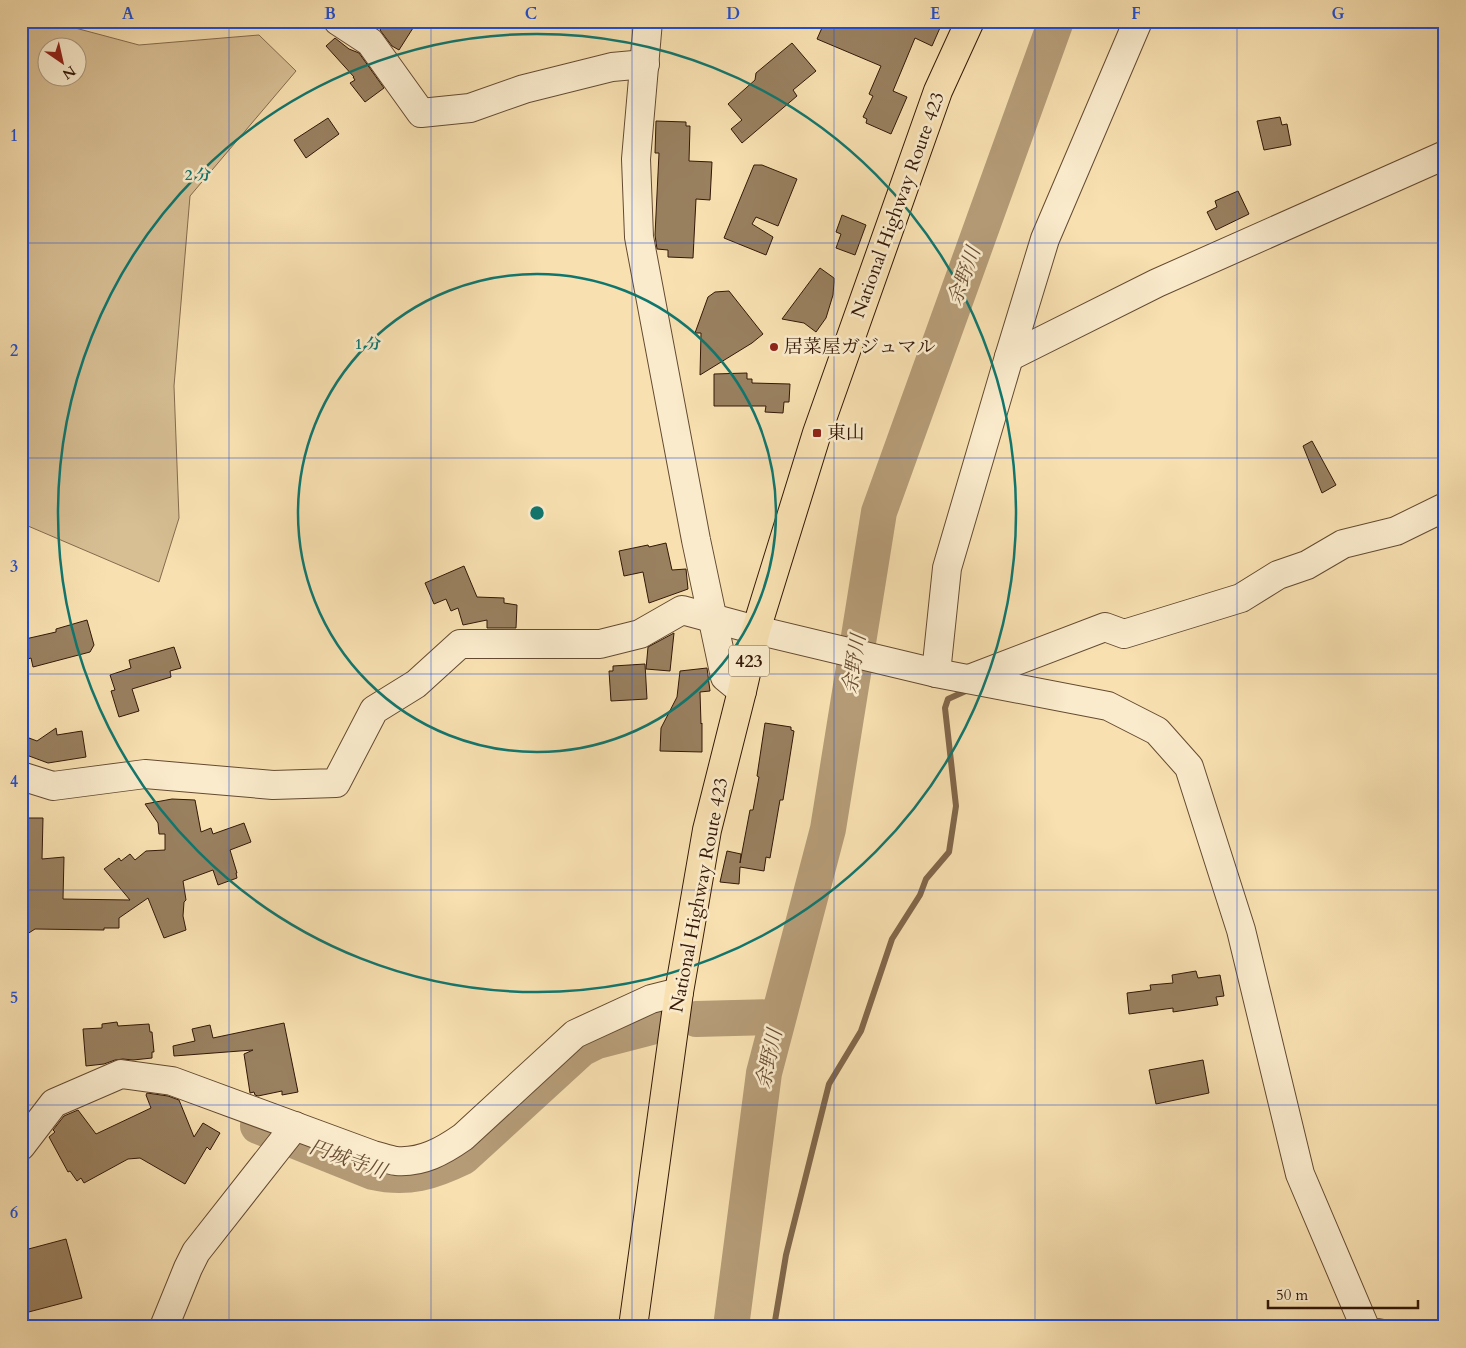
<svg xmlns="http://www.w3.org/2000/svg" width="1466" height="1348" viewBox="0 0 1466 1348" font-family="Cardo,'Noto Serif JP',serif">
  <style>
    .green { fill: #d7be93; stroke: #856b4d; fill-rule: evenodd }
    .lines { fill: none; stroke-linecap: round; stroke-linejoin: round }
    .stream { stroke: #81674a; stroke-width: 6 }
    .river { stroke: #b59c77; stroke-width: 36 }
    .building { fill: #99805f; stroke: #331807 }
    .minor-casing { stroke: #644a31; stroke-width: 30 }
    .highway-casing { stroke: #331807; stroke-width: 30 }
    .minor { stroke: #faebcc; stroke-width: 28 }
    .highway { stroke: #f8e0b0; stroke-width: 28 }
    .grid { fill: none; stroke: #1d4ed8; stroke-width: 1; stroke-opacity: 0.55 }
    .ring { fill: none; stroke: #0f766e; stroke-width: 2.5 }
    .poi-dot { fill: #8f2418; stroke: #faebcc; stroke-width: 2 }
    .labels { text-anchor: middle; dominant-baseline: central; stroke-width: 5; stroke-linejoin: round; paint-order: stroke }
    .shield { fill: #faebcc; stroke: #6f5742; stroke-width: 1 }
    .shield-label { font-size: 18px; font-weight: bold; fill: #331807 }
    .street-label { font-size: 19px; fill: #331807; stroke: #faebcc }
    .poi-label { font-size: 19px; fill: #331807; stroke: #faebcc; text-anchor: start }
    .water-label { font-size: 20px; font-style: italic; fill: #674d34; stroke: #faebcc }
    .centre { fill: #0f766e; stroke: #faebcc; stroke-width: 2.5 }
    .ring-label { font-size: 15px; text-anchor: middle; font-weight: bold; fill: #0f766e; stroke: #faebcc; stroke-width: 5; stroke-linejoin: round; paint-order: stroke }
    .neatline { fill: none; stroke: #1d4ed8; stroke-width: 2 }
    .grid-label { font-size: 16px; text-anchor: middle; font-weight: bold; fill: #1d4ed8 }
  </style>
  <rect width="100%" height="100%" fill="#f8e0b0"/>
  <filter id="stains"><feTurbulence type="fractalNoise" baseFrequency=".004" numOctaves="4"/><feColorMatrix values="0 0 0 0 .2 0 0 0 0 .09 0 0 0 0 .02 0 0 0 .5 -.17"/></filter>
  <radialGradient id="worn" r=".72"><stop offset=".6" stop-color="#630" stop-opacity="0"/><stop offset="1" stop-color="#630" stop-opacity=".3"/></radialGradient>
  <path class="green" d="M21 21H49L139 45 259 35 296 71 190 196 174 386 179 518 159 582 21 523ZM48 48H78V78H48Z"/>
  <g class="lines">
    <g class="stream">
      <polyline points="1371,1323 1379,1321 1406,1327"/>
      <polyline points="774,1327 786,1255 829,1084 861,1031 892,939 920,895 926,879 949,852 956,806 945,708 948,699 968,690"/>
    </g>
    <g class="river">
      <polyline points="696,1019 778,1017"/>
      <path d="M258 1126 373 1172C408 1180 432 1172 463 1157L581 1049 597 1041 651 1027"/>
      <polyline points="731,1327 764,1073 828,829 879,512 1056,21"/>
    </g>
  </g>
  <g class="building">
    <polygon points="385,21 401,21 413,28 399,50 392,46 380,30"/>
    <polygon points="825,21 943,21 932,46 915,38 893,91 907,97 891,134 866,123 867,119 863,117 873,96 869,94 881,66 817,39"/>
    <polygon points="335,38 349,49 359,53 384,88 365,102 350,83 355,80 353,77 354,77 326,46"/>
    <polygon points="792,43 816,71 793,90 797,96 742,143 731,129 742,120 728,104 755,80 756,73"/>
    <polygon points="1280,117 1282,125 1287,124 1291,145 1264,150 1257,121"/>
    <polygon points="328,118 339,134 306,158 294,140"/>
    <polygon points="656,121 686,122 686,126 690,126 689,161 712,162 710,200 696,199 693,258 668,257 668,250 657,249 655,235 659,153 655,153"/>
    <polygon points="754,165 762,165 797,179 778,226 756,217 752,224 773,237 766,255 724,238"/>
    <polygon points="1238,191 1249,214 1216,230 1207,212 1217,207 1215,201"/>
    <polygon points="842,215 866,225 855,255 836,248 841,234 836,232"/>
    <polygon points="820,268 834,278 834,282 833,295 826,318 816,332 804,323 782,319"/>
    <polygon points="729,291 763,334 752,343 700,375 701,333 695,333 708,297 715,292"/>
    <polygon points="747,373 747,379 752,379 752,383 790,384 789,402 784,402 783,413 765,412 766,406 714,406 714,374"/>
    <polygon points="1312,441 1336,485 1322,493 1303,446"/>
    <polygon points="666,543 672,570 686,569 688,589 649,603 643,572 624,576 619,551 648,545 649,547"/>
    <polygon points="464,566 477,597 504,598 504,603 517,605 516,628 487,628 487,620 463,625 458,608 451,611 446,599 434,604 425,583"/>
    <polygon points="87,620 94,645 90,652 33,667 31,658 21,661 21,640 56,632 56,629"/>
    <polygon points="674,633 670,671 646,669 648,647"/>
    <polygon points="174,647 181,668 170,671 171,677 132,689 139,711 119,717 111,691 115,690 110,675 131,668 129,660"/>
    <polygon points="645,664 647,699 611,701 609,671 613,671 613,666"/>
    <polygon points="707,668 710,691 700,692 701,724 702,723 702,752 660,751 661,728 677,697 680,671"/>
    <polygon points="765,723 791,727 791,730 794,731 783,800 780,800 770,858 766,857 764,871 740,867 739,884 720,882 727,851 741,854 740,863 750,810 753,810 759,777 757,776"/>
    <polygon points="56,728 57,735 82,731 86,757 48,763 21,753 21,735 37,741"/>
    <polygon points="172,799 195,800 201,832 211,828 213,834 244,823 251,842 230,850 237,873 236,873 237,878 218,885 213,870 183,881 186,900 184,902 183,916 186,930 164,938 148,898 119,918 119,928 104,928 104,930 35,929 21,938 21,892 23,892 25,844 21,844 21,818 43,818 42,859 64,857 63,899 130,900 104,869 119,858 121,861 130,854 135,860 146,851 165,850 165,834 159,834 158,823 145,804"/>
    <polygon points="1196,971 1198,978 1220,975 1224,996 1216,997 1218,1005 1173,1012 1173,1008 1129,1014 1127,993 1151,990 1150,985 1173,983 1172,975"/>
    <polygon points="117,1022 118,1026 149,1024 150,1032 152,1032 154,1052 152,1052 152,1058 133,1060 123,1059 115,1060 104,1064 86,1066 83,1029 102,1028 102,1024"/>
    <polygon points="284,1023 298,1092 282,1095 282,1091 258,1096 255,1095 254,1092 250,1093 244,1054 253,1050 174,1056 173,1046 195,1041 192,1029 210,1025 213,1038"/>
    <polygon points="1203,1060 1209,1093 1156,1104 1149,1070"/>
    <polygon points="147,1093 168,1096 179,1100 194,1137 203,1123 220,1133 210,1150 207,1147 185,1184 140,1158 128,1159 84,1183 81,1178 77,1181 70,1171 68,1172 49,1137 55,1132 53,1130 64,1116 78,1110 96,1134 151,1108 146,1095"/>
    <polygon points="66,1239 82,1298 21,1314 21,1251"/>
  </g>
  <g class="lines">
    <defs>
      <g id="minor">
        <polyline points="338,21 370,42 421,113 470,108 524,89 612,67 645,64"/>
        <polyline points="648,21 636,159 639,237 696,540 725,677 742,691"/>
        <polyline points="1009,357 1157,283 1445,155"/>
        <polyline points="936,673 947,568 1009,357 1045,239 1138,21"/>
        <polyline points="969,679 1105,627 1124,634 1241,598 1278,575 1307,565 1343,544 1396,531 1445,507"/>
        <polyline points="21,776 53,786 145,774 273,785 336,783 374,710 416,684 460,644 600,644 640,634 682,610 756,630 936,673 1108,706 1157,731 1189,767 1241,930 1300,1174 1365,1327"/>
        <path d="M21 1146 54 1103 121 1074 172 1081 373 1155C381 1157 389 1160 396 1161 422 1163 443 1151 463 1137L575 1034 651 999 679 992"/>
        <polyline points="164,1327 188,1268 196,1252 295,1126"/>
      </g>
      <polyline id="highway" points="633,1327 679,992 707,830 742,691 756,630 817,433 938,91 970,21"/>
    </defs>
    <use href="#minor" class="minor-casing"/>
    <use href="#highway" class="highway-casing"/>
    <use href="#minor" class="minor"/>
    <use href="#highway" class="highway"/>
  </g>
  <path class="grid" d="M229 21V1327M431 21V1327M632 21V1327M834 21V1327M1035 21V1327M1237 21V1327M21 243H1445M21 458H1445M21 674H1445M21 890H1445M21 1105H1445"/>
  <g class="ring">
    <circle cx="537" cy="513" r="239"/>
    <circle cx="537" cy="513" r="479"/>
  </g>
  <g class="poi-dot">
    <circle cx="774" cy="347" r="5"/>
    <rect x="812" y="428" width="10" height="10" rx="2.5"/>
  </g>
  <g class="labels">
    <rect class="shield" x="729" y="645.5" width="40" height="31" rx="4"/>
    <g class="shield-label">
      <text x="749" y="661">423</text>
    </g>
    <g class="street-label">
      <text transform="translate(898 205) rotate(-70)">National Highway Route 423</text>
      <text transform="translate(699 895) rotate(-79)">National Highway Route 423</text>
    </g>
    <g class="poi-label">
      <text x="784" y="347">居菜屋ガジュマル</text>
      <text x="827" y="433">東山</text>
    </g>
    <g class="water-label">
      <text transform="translate(964 276) rotate(-70)">余野川</text>
      <text transform="translate(854 664) rotate(-81)">余野川</text>
      <text transform="translate(769 1059) rotate(-78)">余野川</text>
      <text transform="translate(348 1159) rotate(19)">円城寺川</text>
    </g>
  </g>
  <circle cx="537" cy="513" r="8" class="centre"/>
  <g class="ring-label">
    <text x="198" y="180">2 分</text>
    <text x="368" y="349">1 分</text>
  </g>
  <rect width="1466" height="1348" fill="none" stroke="#f8e0b0" stroke-width="55"/>
  <g transform="translate(62 62) rotate(146)"><circle r="24" fill="#faebcc" stroke="#aa977d"/>
  <path d="M0-4L9 19L0 12L-9 19Z" fill="#8f2418"/>
  <text y="-8" font-size="14" font-weight="bold" text-anchor="middle" fill="#331807">N</text>
  </g>
  <path d="M1268 1300v8h150v-8" fill="none" stroke="#331807" stroke-width="2.5"/>
  <text x="1276" y="1300" font-size="15" fill="#331807" stroke="#faebcc" stroke-width="4" paint-order="stroke">50 m</text>
  <rect x="28" y="28" width="1410" height="1292" class="neatline"/>
  <g class="grid-label">
    <text x="128" y="19">A</text>
    <text x="330" y="19">B</text>
    <text x="531" y="19">C</text>
    <text x="733" y="19">D</text>
    <text x="935" y="19">E</text>
    <text x="1136" y="19">F</text>
    <text x="1338" y="19">G</text>
    <text x="14" y="141">1</text>
    <text x="14" y="356">2</text>
    <text x="14" y="572">3</text>
    <text x="14" y="787">4</text>
    <text x="14" y="1003">5</text>
    <text x="14" y="1218">6</text>
  </g>
  <rect width="100%" height="100%" filter="url(#stains)"/>
  <rect width="100%" height="100%" fill="url(#worn)"/>
</svg>
